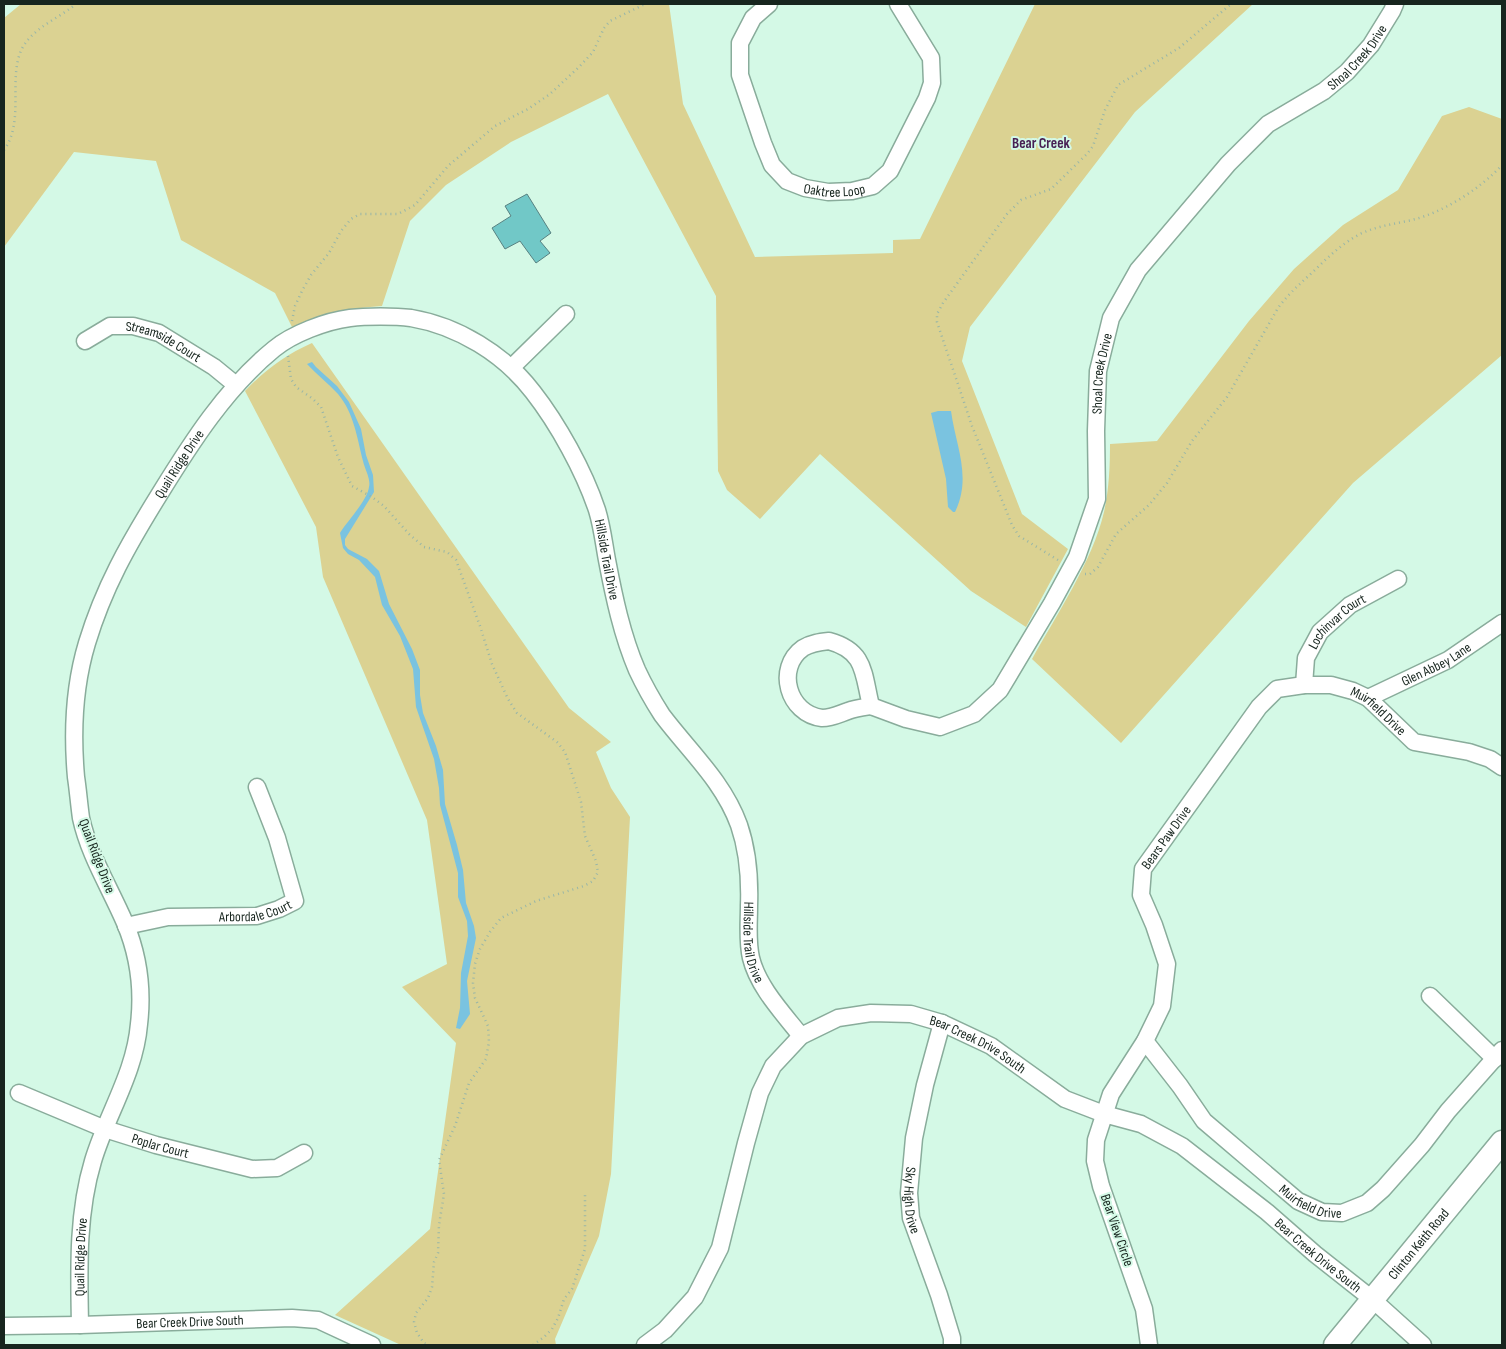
<svg xmlns="http://www.w3.org/2000/svg" width="1506" height="1349" viewBox="0 0 1506 1349" font-family="'Sofia Sans Condensed',sans-serif">
  <style>
    .green { fill: #dbd292 }
    .water { fill: #7ac3e0 }
    .building { fill: #71c8c7; stroke: #588181 }
    .lines { fill: none; stroke-linecap: round; stroke-linejoin: round }
    .minor-casing { stroke: #89ac9b; stroke-width: 19 }
    .secondary-casing { stroke: #89ac9b; stroke-width: 25 }
    .path { stroke: #99b6a7; stroke-width: 2.5; stroke-dasharray: 1 4; stroke-linecap: butt }
    .minor { stroke: #fff; stroke-width: 16 }
    .secondary { stroke: #fff; stroke-width: 22 }
    .labels { text-anchor: middle; dominant-baseline: central; stroke-width: 4; stroke-linejoin: round; paint-order: stroke }
    .street-label { font-size: 14px; fill: #17251e; stroke: #d4f9e6 }
    .neighbourhood-label { font-size: 15px; font-weight: bold; fill: #482054; stroke: #d4f9e6 }
  </style>
  <rect width="100%" height="100%" fill="#d4f9e6"/>
  <g class="green">
    <path d="M21 4H669L683 104 755 257 893 253V240L920 239 1035 4H1253L1135 112 970 327 962 361 1022 514 1068 549 1026 627 971 591 820 454 760 519 727 490 718 471 716 296 608 94 511 142 446 185 410 221 382 306C350 308 322 314 292 327L275 293 181 240 156 161 74 152 4 247V18Z"/>
    <path d="M1469 107 1502 119V355L1353 483 1121 743 1032 659C1056 616 1093 560 1104 512 1109 489 1110 467 1110 444L1157 441 1249 321 1294 269 1343 225 1398 190 1442 116Z"/>
    <path d="M312 343 569 708 611 742 596 752 611 788 630 817 611 1174 599 1236 555 1339 556 1345H401L335 1315 430 1229 456 1043 402 987 447 964 427 820 323 577 316 527 245 391C265 370 285 355 312 343Z"/>
  </g>
  <g class="water">
    <path d="M312 362 316 367 337 386 349 402 361 429 366 455 373 475 374 492 345 539V545L348 549 367 559 379 571 389 604 412 649 420 670V695L423 713 436 746 443 770 445 804 457 845 463 870 466 903 474 926 476 938 467 981 470 1014 460 1029 456 1028 460 1008 461 973 468 936 467 921 458 897V873L440 805 439 788 434 759 416 707 413 669 400 636 382 605 375 577 359 560 348 554 343 548 340 533C348 520 367 501 369 487 371 479 365 470 363 461 357 438 354 413 338 394 328 383 317 375 307 364Z"/>
    <path d="M938 411H951C956 447 972 477 955 512H953L948 507 946 479 931 413Z"/>
  </g>
  <polygon class="building" points="527,194 551,233 540,241 550,253 536,263 520,241 505,249 492,228 511,216 505,206"/>
  <g class="lines">
    <defs>
      <g id="minor">
        <path id="s1" d="M769 4 753 18 740 43V75L763 143 772 165 787 181 805 188 828 192 852 191 873 186 890 171 927 98 932 83 931 58 898 4"/>
        <path id="s2" d="M85 341 110 326H133L159 333 214 367 236 385"/>
        <polyline points="512,367 566,314"/>
        <path d="M829 641C866 651 863 674 871 706 864 707 855 708 848 711 839 714 832 718 822 718 788 714 775 668 803 648 811 643 820 642 829 641Z"/>
        <path id="s3" d="M1304 685 1306 658 1320 632 1350 605 1398 579"/>
        <path id="s4" d="M1368 698 1448 660 1502 623"/>
        <path id="s5" d="M871 706 906 719 940 727 974 714 1000 690 1052 603 1077 557 1097 499 1096 431 1098 371 1111 318 1138 270 1228 164 1268 124 1324 91 1347 72 1371 45 1392 11 1395 4"/>
        <path id="s6" d="M126 926 168 917 257 916 279 909 295 901 277 838 257 787"/>
        <polyline points="1430,996 1495,1059"/>
        <path id="s7" d="M942 1023 925 1085 914 1138 909 1193 911 1218 939 1295 952 1338V1345"/>
        <path id="s8" d="M1145 1041 1180 1086 1204 1121 1298 1201 1322 1212 1342 1213 1367 1203 1383 1189 1422 1145 1448 1111 1502 1050"/>
        <path id="s9" d="M19 1093 105 1129 156 1145 252 1169 277 1168 304 1153"/>
        <path id="s10" d="M80 1325C79 1270 77 1214 93 1161 107 1114 135 1073 139 1024 143 990 138 954 125 923 110 888 89 855 81 818 79 804 78 790 76 777 72 732 74 686 87 643 104 587 128 545 159 495 191 443 226 388 274 349 292 334 326 321 350 318 366 316 395 316 411 318 458 326 504 354 533 392 558 424 584 471 597 510 602 526 604 544 607 560 614 597 622 635 637 670 644 685 653 701 662 715 689 751 723 781 739 825 748 851 750 879 749 906 749 923 747 941 751 958 758 987 783 1013 801 1036"/>
        <path id="s11" d="M4 1326 80 1325 292 1318 318 1320 372 1345"/>
        <path id="s12" d="M645 1345 665 1330 695 1297 720 1248 746 1143 760 1093 773 1066 801 1036 838 1018 871 1013 911 1014 942 1023 991 1046 1065 1099 1104 1114 1141 1124 1182 1146 1267 1212 1315 1254 1372 1299 1423 1345"/>
        <path id="s13" d="M1149 1345 1144 1309 1101 1186 1095 1161 1096 1140 1111 1094 1145 1041 1162 1006 1167 964 1154 925 1141 895 1143 869 1259 707 1277 689 1304 685H1331L1353 691 1368 698 1414 742 1469 752 1490 759 1502 767"/>
      </g>
      <g id="secondary">
        <path id="s14" d="M1335 1345 1502 1142"/>
      </g>
    </defs>
    <use href="#minor" class="minor-casing"/>
    <use href="#secondary" class="secondary-casing"/>
    <g class="path">
      <path d="M4 150C26 120 6 74 24 45 37 26 59 18 76 4"/>
      <polyline points="292,321 295,306 302,291 311,275 329,253 341,231 351,219 360,214 398,214 415,205 448,166 495,126 528,109 550,94 579,67 593,52 604,28 610,21 645,4"/>
      <polyline points="288,356 291,379 296,387 313,399 321,407 338,457 352,486 372,497 384,506 409,534 424,547 447,552 456,560 480,626 492,664 508,699 517,713 557,742 565,752 581,802 585,836 596,861 598,872 593,881 584,886 536,901 501,918 490,932 480,949 475,964 473,983 475,998 488,1026 489,1042 486,1059 469,1083 455,1126 439,1160 444,1194 439,1225 438,1253 434,1262 432,1287 428,1298 416,1313 414,1322 417,1333 424,1343 428,1345"/>
      <polyline points="1058,560 1019,536 1012,525 972,426 937,322 937,314 943,303 1007,214 1021,200 1051,189 1087,154 1093,146 1105,110 1118,85 1179,48 1231,4"/>
      <path d="M1085 574H1090L1098 567 1116 534 1149 505 1167 483 1192 441 1227 397 1278 308C1289 293 1302 282 1315 270 1329 256 1343 243 1360 234 1377 226 1394 224 1412 220 1444 212 1480 189 1502 165"/>
      <polyline points="533,1345 544,1337 552,1329 558,1318 564,1299 572,1289 575,1280 585,1249 585,1194"/>
    </g>
    <use href="#minor" class="minor"/>
    <use href="#secondary" class="secondary"/>
  </g>
  <g class="labels">
    <g class="street-label">
      <text stroke="none"><textPath href="#s5" startOffset="905">Shoal Creek Drive</textPath></text>
      <text stroke="none"><textPath href="#s1" startOffset="248">Oaktree Loop</textPath></text>
      <text stroke="none"><textPath href="#s2" startOffset="86">Streamside Court</textPath></text>
      <text stroke="none"><textPath href="#s5" startOffset="485">Shoal Creek Drive</textPath></text>
      <text stroke="none"><textPath href="#s10" startOffset="906">Quail Ridge Drive</textPath></text>
      <text stroke="none"><textPath href="#s10" startOffset="1531">Hillside Trail Drive</textPath></text>
      <text stroke="none"><textPath href="#s3" startOffset="76">Lochinvar Court</textPath></text>
      <text stroke="none"><textPath href="#s4" startOffset="76">Glen Abbey Lane</textPath></text>
      <text stroke="none"><textPath href="#s13" startOffset="840">Muirfield Drive</textPath></text>
      <text stroke="none"><textPath href="#s13" startOffset="545">Bears Paw Drive</textPath></text>
      <text transform="translate(97 856) rotate(69)">Quail Ridge Drive</text>
      <text stroke="none"><textPath href="#s6" startOffset="131">Arbordale Court</textPath></text>
      <text stroke="none"><textPath href="#s10" startOffset="1951">Hillside Trail Drive</textPath></text>
      <text stroke="none"><textPath href="#s12" startOffset="544">Bear Creek Drive South</textPath></text>
      <text stroke="none"><textPath href="#s9" startOffset="151">Poplar Court</textPath></text>
      <text stroke="none"><textPath href="#s8" startOffset="235">Muirfield Drive</textPath></text>
      <text stroke="none"><textPath href="#s7" startOffset="181">Sky High Drive</textPath></text>
      <text transform="translate(1117 1230) rotate(71)">Bear View Circle</text>
      <text stroke="none"><textPath href="#s14" startOffset="131">Clinton Keith Road</textPath></text>
      <text stroke="none"><textPath href="#s12" startOffset="949">Bear Creek Drive South</textPath></text>
      <text stroke="none"><textPath href="#s10" startOffset="68">Quail Ridge Drive</textPath></text>
      <text stroke="none"><textPath href="#s11" startOffset="186">Bear Creek Drive South</textPath></text>
    </g>
    <g class="neighbourhood-label">
      <text x="1041" y="143">Bear Creek</text>
    </g>
  </g>
  <rect width="1506" height="1349" fill="none" stroke="#17251e" stroke-width="10"/>
</svg>
